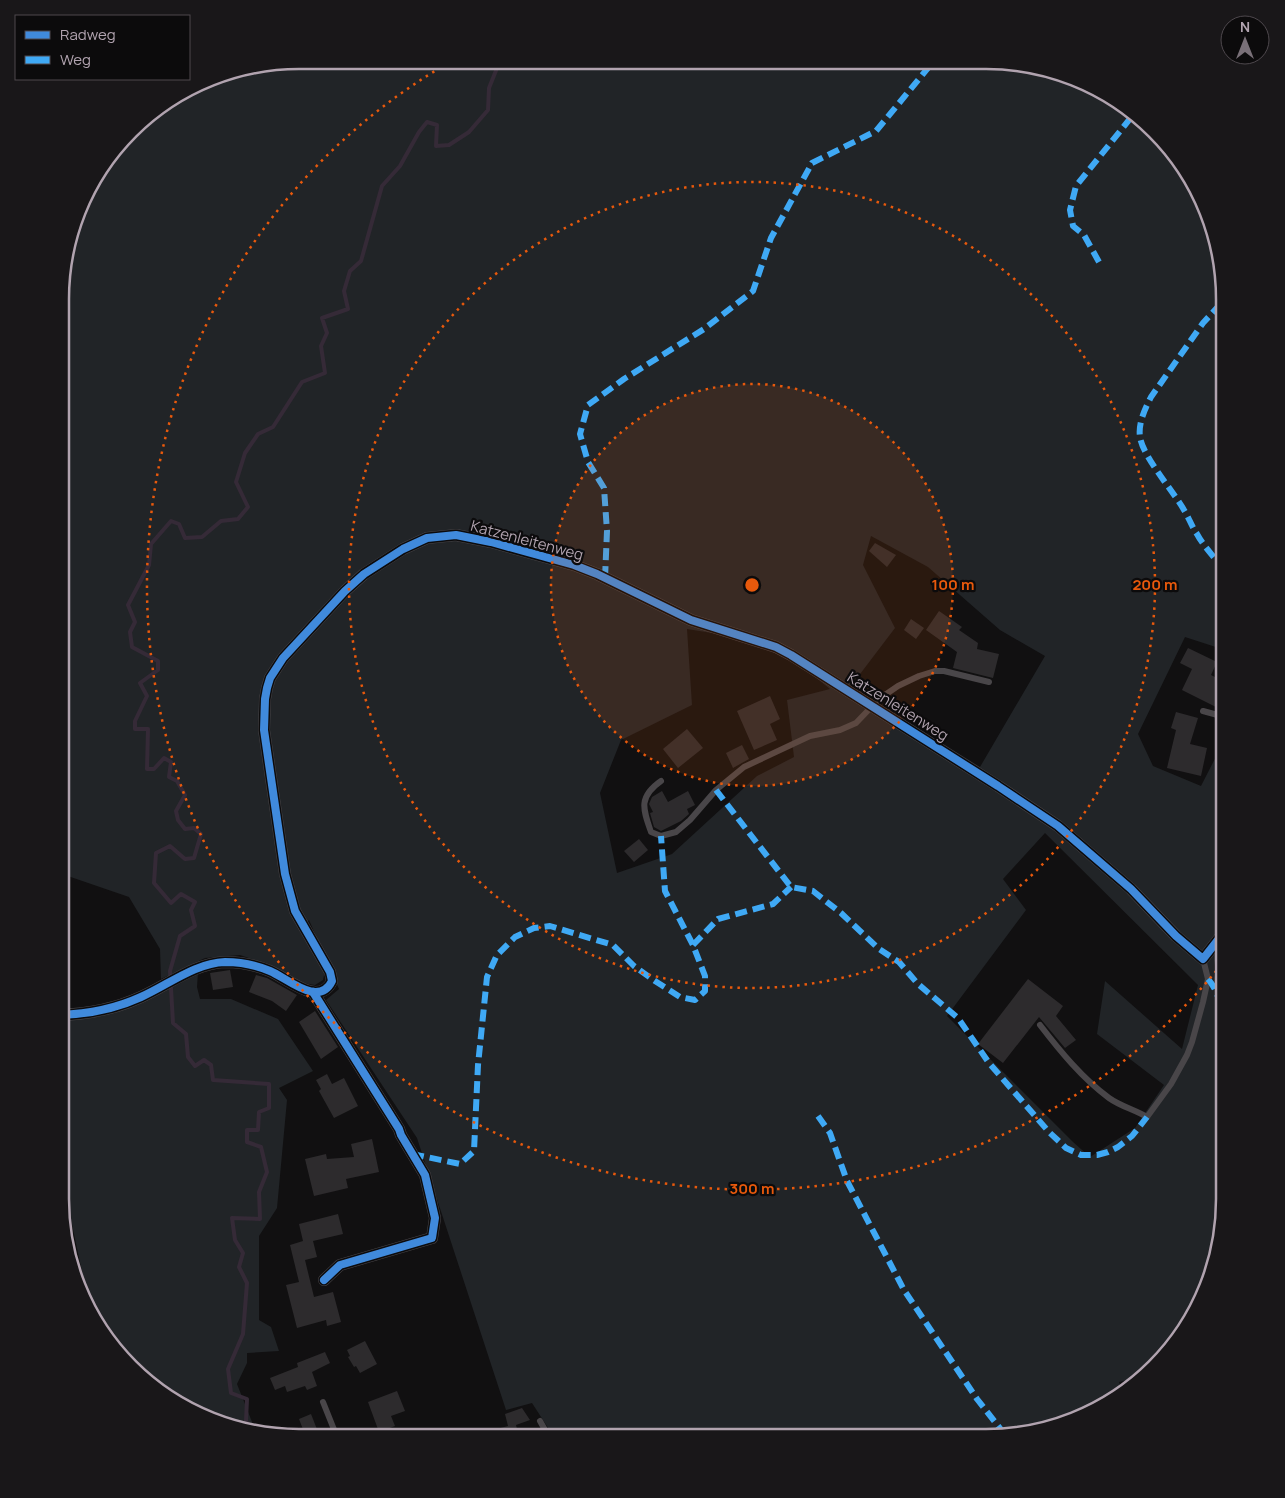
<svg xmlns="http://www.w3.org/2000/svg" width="1285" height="1498" viewBox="0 0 1285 1498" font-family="Manrope,sans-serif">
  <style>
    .green { fill: #212427; fill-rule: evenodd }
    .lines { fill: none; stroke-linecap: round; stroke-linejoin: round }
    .stream { stroke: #352a37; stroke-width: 4 }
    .building { fill: #2d2b2d }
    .service { stroke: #494649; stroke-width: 6 }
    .minor { stroke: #494649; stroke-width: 12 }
    .quiet { stroke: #3fa9f5; stroke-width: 6; stroke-dasharray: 12 6; stroke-linecap: butt }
    .cycleway-casing { stroke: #0c0b0c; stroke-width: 11 }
    .cycleway { stroke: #408adc; stroke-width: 8 }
    .ring { fill: none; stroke: #e8590c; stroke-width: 2.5; stroke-dasharray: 2.5 5 }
    .labels { text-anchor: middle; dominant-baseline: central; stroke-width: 4.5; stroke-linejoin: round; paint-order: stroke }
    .street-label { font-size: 15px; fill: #b1a3af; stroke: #0c0b0c }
    .rim { fill: none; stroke: #b1a3af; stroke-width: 2.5 }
    .centre { fill: #e8590c; stroke: #0c0b0c; stroke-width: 2.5 }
    .ring-label { font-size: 15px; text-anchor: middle; font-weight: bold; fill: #e8590c; stroke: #0c0b0c; stroke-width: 4.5; stroke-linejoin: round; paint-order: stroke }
  </style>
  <rect width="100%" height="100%" fill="#111011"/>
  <g class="green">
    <path d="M298 60 1018 62 1119 100 1193 179 1217 236 1225 298V650L1185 637 1138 734 1153 766 1201 786 1225 739V941C1216 954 1212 963 1215 978L1225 980 1224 1216 1212 1276 1185 1332 1136 1378 1119 1382 1122 1391 1106 1406 1002 1438 554 1437 532 1403 506 1410 417 1138 326 1000 339 989 309 920 300 928 325 970 323 980 315 985 302 983 263 963 240 955 205 958 161 979 160 949 129 897 62 874 61 876 62 267 92 179 141 119 221 73ZM871 536 928 567 1000 630 1045 656 980 767 851 686 895 628 863 565ZM687 629 718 634 755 644 799 664 830 689 787 700 794 757 757 776 672 854 617 873 600 793 621 740 692 705ZM1045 833 1198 985 1182 1049 1105 981 1097 1034 1164 1085 1135 1128 1090 1157 1073 1142 947 1016 1026 910 1003 879Z"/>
    <polygon points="198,972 197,987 200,999 231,999 278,1019 313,1071 279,1088 287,1100 277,1208 259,1236 259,1320 271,1327 279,1351 247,1353 247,1363 237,1384 256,1432 222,1425 166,1398 92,1319 66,1196 60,1186 60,1020"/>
  </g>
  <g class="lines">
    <polyline class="stream" points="251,1431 246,1421 247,1399 231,1393 228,1369 243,1334 247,1283 239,1267 243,1253 235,1240 232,1218 260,1219 259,1192 267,1172 261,1147 247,1142 247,1130 258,1130 259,1112 269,1108 269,1084 213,1080 211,1065 204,1060 195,1066 188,1057 186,1034 173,1023 170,971 180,936 195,926 191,910 195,902 181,894 171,903 154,883 156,853 170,846 185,859 194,858 201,834 194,828 185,829 178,820 176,811 185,795 177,781 169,777 171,762 164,758 154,769 147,769 148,729 135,729 135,721 147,696 140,683 158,670 158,661 132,647 130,632 135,622 128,605 149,565 151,544 171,521 179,524 185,538 202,537 221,521 238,519 248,507 236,482 245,453 258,434 273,427 302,382 325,373 321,346 327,333 322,318 348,309 344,291 350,271 361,261 382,186 400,166 419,132 427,122 437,125 436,146 449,145 469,132 488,110 489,88 497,68 497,61"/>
  </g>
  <g class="building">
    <polygon points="875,543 896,555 887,567 869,551"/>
    <polygon points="939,611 962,627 959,630 978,643 977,649 999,654 993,678 953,668 957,652 926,630"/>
    <polygon points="911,619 924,628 916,639 904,630"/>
    <polygon points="1188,648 1217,662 1211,675 1225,682 1225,701 1220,709 1182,690 1192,669 1180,663"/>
    <polygon points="770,696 780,719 770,724 777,740 754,750 737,711"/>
    <polygon points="1176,712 1198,718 1190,744 1207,748 1201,776 1167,768 1176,730 1171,728"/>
    <polygon points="687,729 703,748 678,768 663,749"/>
    <polygon points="742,745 749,759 733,768 726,753"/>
    <polygon points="662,791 668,802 688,791 695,805 687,809 689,814 681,821 661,831 654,827 650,813 653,812 649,804 652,797"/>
    <polygon points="639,839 648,850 634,862 624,851"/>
    <polygon points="230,970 233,987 213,990 210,973"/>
    <polygon points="256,975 267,978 297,995 286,1011 272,1001 249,992"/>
    <polygon points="1028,979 1063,1006 1056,1016 1076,1040 1065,1048 1039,1017 1003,1063 978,1044"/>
    <polygon points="315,1011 338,1047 321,1059 299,1022"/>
    <polygon points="327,1074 332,1084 344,1078 358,1106 334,1118 319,1091 321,1089 316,1080"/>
    <polygon points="372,1139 379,1172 346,1179 348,1188 314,1196 305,1159 326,1154 327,1159 354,1157 351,1144"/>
    <polygon points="338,1214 343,1234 313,1241 317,1257 305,1260 314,1297 333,1292 341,1322 327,1326 326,1320 297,1328 286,1285 299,1282 290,1245 303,1241 299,1224"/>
    <polygon points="365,1341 377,1364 360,1373 356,1366 354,1367 348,1357 350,1356 347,1350"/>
    <polygon points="325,1352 330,1363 312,1372 317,1386 307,1390 305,1386 287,1392 285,1386 275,1390 270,1378 298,1367 297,1363"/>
    <polygon points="397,1391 405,1411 391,1416 395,1426 379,1432 368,1402"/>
    <polygon points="522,1408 530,1420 516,1425 519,1437 479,1437 478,1434 508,1426 505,1414"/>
    <polygon points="311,1414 320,1437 306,1437 299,1419"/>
  </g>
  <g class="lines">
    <g class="service">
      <polyline points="1203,711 1225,717"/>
      <path d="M661 781C638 797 643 809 651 832L661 836 676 832 690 820 716 790 744 767 810 736 840 730 856 723 879 699 898 686 919 676 935 671H944L989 682"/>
      <path d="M1040 1025C1060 1051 1082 1078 1109 1098 1120 1106 1135 1110 1147 1117L1171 1084 1187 1055 1192 1042 1203 1002 1208 979 1203 959"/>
      <polyline points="323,1402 337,1437"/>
      <polyline points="540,1421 549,1437"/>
    </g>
    <g class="minor">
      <polyline points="313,992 399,1129 401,1135 425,1175 435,1218 432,1238 340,1265 324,1280"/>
      <path d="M60 1015C90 1014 115 1009 141 997 168 985 195 963 225 962 240 962 256 965 270 971 287 978 319 1008 332 981L330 972 295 911 285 874 264 730 265 699 267 688 270 678 283 658 345 591 364 574 403 549 427 538 456 535 491 542 574 565 597 574 691 620 776 647 791 655 998 786 1058 826 1131 889 1176 936 1203 959 1225 931"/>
    </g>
    <g class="quiet">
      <polyline points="1099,262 1084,235 1073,226 1070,210 1076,186 1133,115"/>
      <path d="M1225 571C1216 559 1204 547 1197 534 1192 527 1189 518 1184 510 1174 492 1143 457 1140 437 1138 423 1145 409 1151 397L1203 323 1225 299"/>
      <polyline points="605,578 607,531 604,488 588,462 580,434 588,405 624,379 704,329 753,291 771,238 812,163 876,131 933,62"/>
      <polyline points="716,790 791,887 813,891 841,913 879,949 899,962 918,984 958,1018 989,1063 1049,1132 1066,1148 1081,1155 1097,1155 1108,1152 1118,1147 1132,1136 1147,1117"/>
      <polyline points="693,945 718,919 773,904 791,887"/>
      <path d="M1208 979C1220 993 1221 1009 1225 1026"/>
      <polyline points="818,1116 830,1133 847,1181 904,1290 977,1399 1006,1436"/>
      <polyline points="412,1154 460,1164 474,1151 478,1065 487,977 497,955 515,937 534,928 550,926 613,945 634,966 655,981 680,997 695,1000 705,991 705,976 693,945 665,891 661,836"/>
    </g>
    <defs>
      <g id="cycleway">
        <polyline points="313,992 399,1129 401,1135 425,1175 435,1218 432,1238 340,1265 324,1280"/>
        <path d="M60 1015C90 1014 115 1009 141 997 168 985 195 963 225 962 240 962 256 965 270 971 287 978 319 1008 332 981L330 972 295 911 285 874 264 730 265 699 267 688 270 678 283 658 345 591 364 574 403 549 427 538 456 535 491 542 574 565 597 574 691 620 776 647 791 655 998 786 1058 826 1131 889 1176 936 1203 959 1225 931"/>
      </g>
    </defs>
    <use href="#cycleway" class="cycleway-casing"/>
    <use href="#cycleway" class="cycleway"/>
  </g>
  <circle cx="752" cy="585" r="201" fill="#e8590c" fill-opacity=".12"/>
  <g class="ring">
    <circle cx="752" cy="585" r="201"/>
    <circle cx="752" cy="585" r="403"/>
    <path d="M1221 965A604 604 0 1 1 450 62M1107 96A604 604 0 0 1 1136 119"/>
  </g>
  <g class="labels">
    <g class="street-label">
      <text transform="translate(527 540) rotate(15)">Katzenleitenweg</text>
      <text transform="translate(898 706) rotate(32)">Katzenleitenweg</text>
    </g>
  </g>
  <path d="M0 0H1285V1498H0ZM299 69H986A230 230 0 0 1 1216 299V1199A230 230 0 0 1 986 1429H299A230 230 0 0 1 69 1199V299A230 230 0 0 1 299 69Z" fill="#191719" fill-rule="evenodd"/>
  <path class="rim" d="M299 69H986A230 230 0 0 1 1216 299V1199A230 230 0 0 1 986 1429H299A230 230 0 0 1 69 1199V299A230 230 0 0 1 299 69Z"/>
  <circle cx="752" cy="585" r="8" class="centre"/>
  <g class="ring-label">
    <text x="953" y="590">100 m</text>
    <text x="1155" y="590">200 m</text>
    <text x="752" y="1194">300 m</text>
  </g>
  <rect x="15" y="15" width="175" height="65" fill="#0c0b0c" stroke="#4e484d"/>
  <rect x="25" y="31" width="25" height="8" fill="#408adc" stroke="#4e484d"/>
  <text x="60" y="40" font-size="15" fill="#b1a3af">Radweg</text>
  <rect x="25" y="56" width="25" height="8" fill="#3fa9f5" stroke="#4e484d"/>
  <text x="60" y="65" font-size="15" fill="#b1a3af">Weg</text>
  <g transform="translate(1245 40)"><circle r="24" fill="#0c0b0c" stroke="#4e484d"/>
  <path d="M0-4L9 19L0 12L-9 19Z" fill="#797078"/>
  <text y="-8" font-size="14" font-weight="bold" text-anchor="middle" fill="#b1a3af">N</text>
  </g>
</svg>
